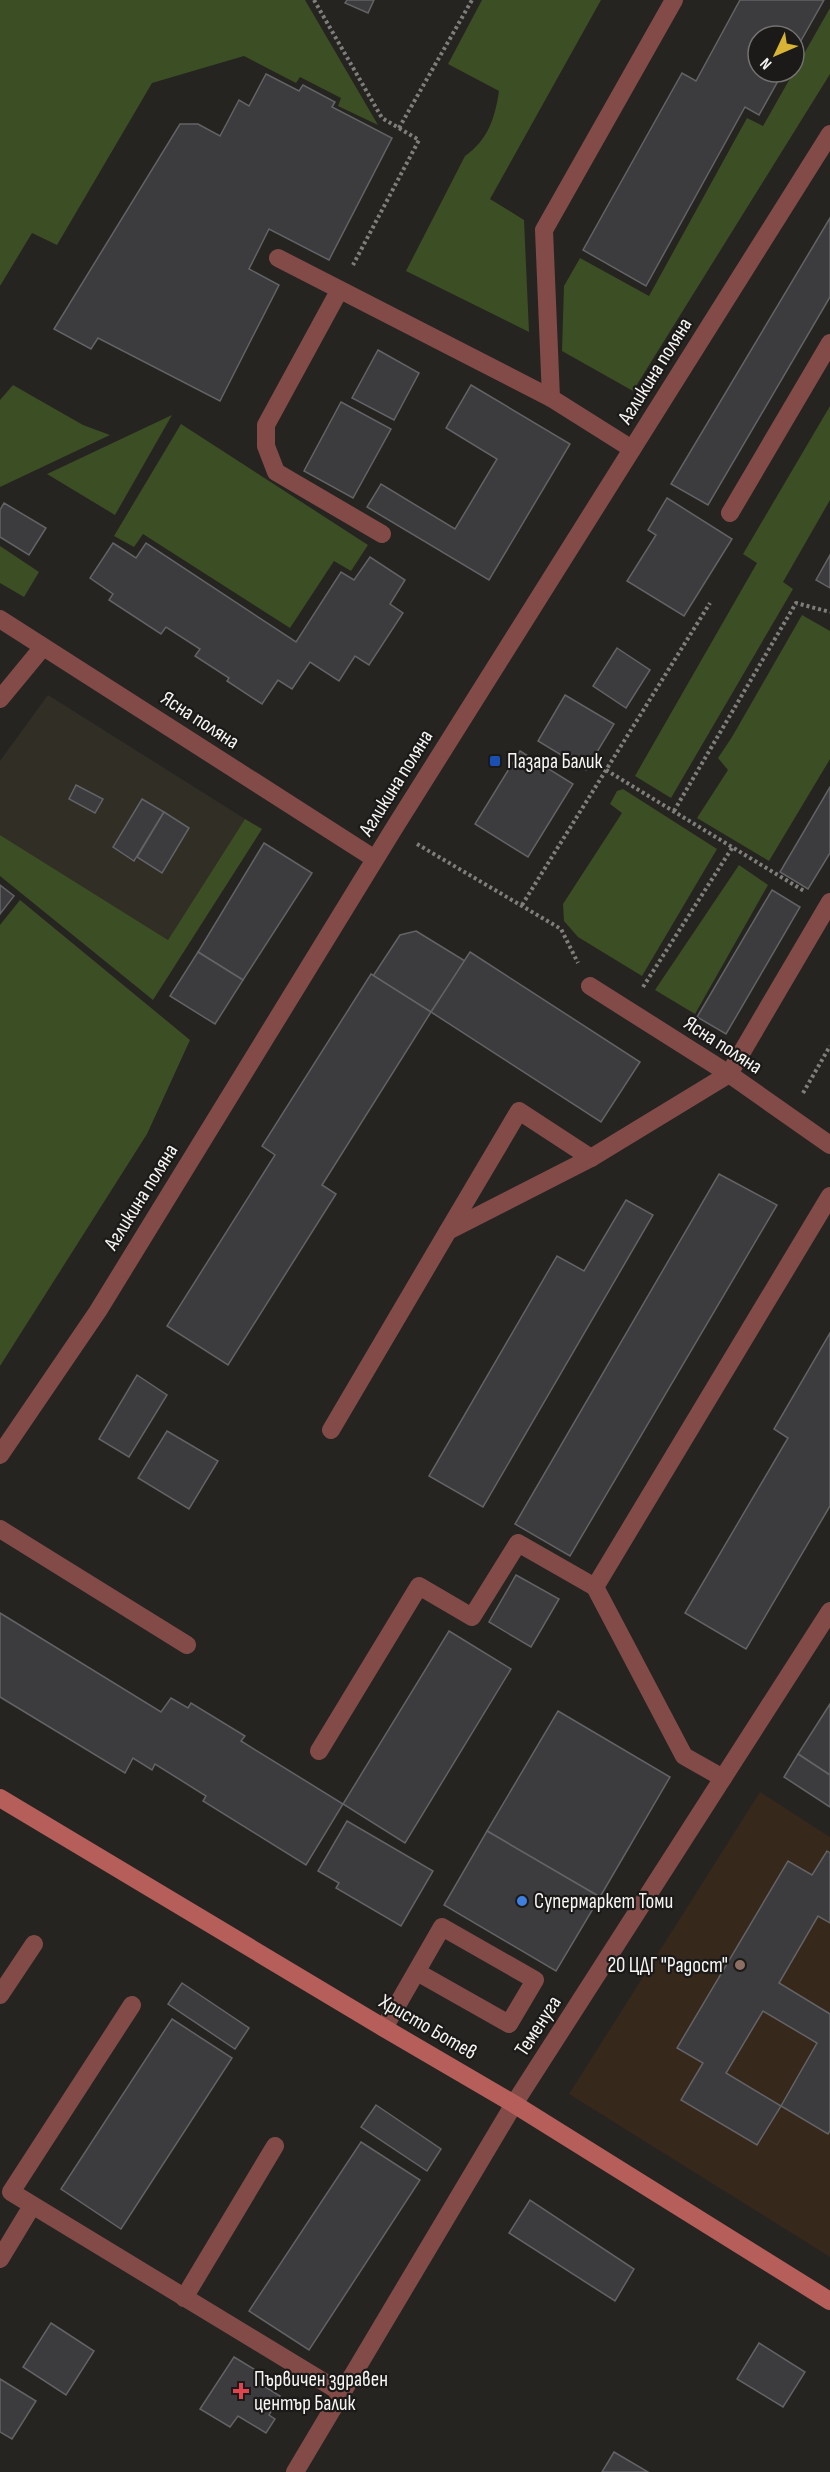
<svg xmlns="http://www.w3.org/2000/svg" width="830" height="2472" viewBox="0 0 830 2472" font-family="'Sofia Sans Condensed',sans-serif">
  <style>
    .built { fill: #312e26 }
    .education { fill: #37281c }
    .green { fill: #3c4e23 }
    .building { fill: #3c3b3e; stroke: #636366; stroke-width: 1.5 }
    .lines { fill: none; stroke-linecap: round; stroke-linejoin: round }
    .path { stroke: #7f7e7b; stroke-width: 4; stroke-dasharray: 3 3; stroke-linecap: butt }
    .lane { stroke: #824b47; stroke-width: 18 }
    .street { stroke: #824b47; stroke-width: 18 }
    .secondary { stroke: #b65e5a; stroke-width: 18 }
    .transit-dot { fill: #1a4fb4; stroke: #1b1a18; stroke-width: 2 }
    .shop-dot { fill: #3f7fe0; stroke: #1b1a18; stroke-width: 2 }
    .education-dot { fill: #8d6e63; stroke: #1b1a18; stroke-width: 2 }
    .health-dot { fill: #e0444e; stroke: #1b1a18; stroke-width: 2 }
    .labels { text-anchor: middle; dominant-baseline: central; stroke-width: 4.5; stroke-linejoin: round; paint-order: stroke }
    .street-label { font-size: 21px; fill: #f6f5f3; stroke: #1b1a18 }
    .poi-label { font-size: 21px; fill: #f6f5f3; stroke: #1b1a18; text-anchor: start }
  </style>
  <rect width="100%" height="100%" fill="#252421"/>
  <polygon class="built" points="48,695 245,819 168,940 0,835 0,761"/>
  <polygon class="education" points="760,1792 830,1837 830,2257 569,2094"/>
  <g class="green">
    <polygon points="0,0 305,0 378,125 338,106 341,98 300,77 296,83 244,56 152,83 57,245 32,233 0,286"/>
    <path d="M482 0H601L490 199 524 220 529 332 406 271 465 156C488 140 495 118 499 91L448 64Z"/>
    <polygon points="830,8 830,74 633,391 562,351 564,286 580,258 649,296 747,118 763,126"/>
    <polygon points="13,385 83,425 110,435 0,487 0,400"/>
    <polygon points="830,406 830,500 783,582 793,589 671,798 635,776 757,563 743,554"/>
    <polygon points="172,415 115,515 47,474"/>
    <polygon points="181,424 368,545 351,571 334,561 290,628 143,534 134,547 114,536"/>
    <polygon points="0,546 39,572 24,597 0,583"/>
    <polygon points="802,615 830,631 830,759 769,861 697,818 728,770 718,758 732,737"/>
    <polygon points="623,789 717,849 642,976 578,937 564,921 563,904 622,813 610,804 617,791"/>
    <polygon points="245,819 262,829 153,1000 0,876 0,835 168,940"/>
    <polygon points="739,865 768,885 695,1014 655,990"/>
    <polygon points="20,900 190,1040 147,1134 0,1366 0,925"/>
  </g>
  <g class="building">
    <polygon points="347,0 374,0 368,13 345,3"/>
    <polygon points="740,0 824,0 794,53 794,36 758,36 758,72 783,72 759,115 745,107 646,286 583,250 682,73 696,81"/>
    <polygon points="266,74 299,91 303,85 335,102 332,107 392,138 329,260 269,229 249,269 279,285 220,401 98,338 91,349 54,329 180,124 198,124 220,136 239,100 249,106"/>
    <polygon points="830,218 830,297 708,505 671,484"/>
    <polygon points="378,350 419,373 394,420 352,398"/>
    <polygon points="471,385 570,444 489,580 367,507 381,484 455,529 497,459 446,428"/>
    <polygon points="341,402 391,429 353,498 304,471"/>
    <polygon points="667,498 732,539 684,616 627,581 656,535 648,530"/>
    <polygon points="4,503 46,528 29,555 0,537 0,510"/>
    <polygon points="113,543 136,558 146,543 296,642 341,572 354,580 370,557 405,580 390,604 403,613 369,665 355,656 339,681 310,662 292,689 278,680 262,704 227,681 229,678 195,656 200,649 166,627 161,634 109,600 113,594 90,578"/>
    <polygon points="830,555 830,588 816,580"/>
    <polygon points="617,648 650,670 626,708 593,686"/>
    <polygon points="565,695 614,724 586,770 538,741"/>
    <polygon points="520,751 573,784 528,857 475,824"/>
    <polygon points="76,785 103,799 95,813 69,799"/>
    <polygon points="830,787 830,853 808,889 780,872"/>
    <polygon points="142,799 164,812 134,861 113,847"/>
    <polygon points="164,812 189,828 162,873 137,857"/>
    <polygon points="264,843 312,873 243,980 198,952"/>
    <polygon points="0,885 14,896 0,914"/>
    <polygon points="772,890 800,907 726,1034 697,1017"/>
    <polygon points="416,931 465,961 431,1012 373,976 400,935"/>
    <polygon points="198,952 243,980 215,1024 170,996"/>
    <polygon points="470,952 640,1062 601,1122 431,1012"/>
    <polygon points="371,974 431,1012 322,1185 336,1194 228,1365 167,1326 275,1155 262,1146"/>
    <polygon points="719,1174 777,1205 570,1556 515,1524"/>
    <polygon points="626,1200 653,1215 483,1507 429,1476 557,1256 584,1271"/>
    <polygon points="830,1333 830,1506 746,1649 685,1613 788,1438 774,1429"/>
    <polygon points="137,1375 167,1395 129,1457 99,1439"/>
    <polygon points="167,1431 218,1461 189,1509 138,1478"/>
    <polygon points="516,1575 559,1599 531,1647 489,1622"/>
    <polygon points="0,1613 161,1712 171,1698 188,1708 191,1703 245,1736 241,1741 343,1804 306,1865 203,1801 206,1796 155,1764 152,1770 133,1758 125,1773 0,1697"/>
    <polygon points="449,1631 511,1669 405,1843 343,1804"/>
    <polygon points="830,1704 830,1775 798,1754"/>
    <polygon points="558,1711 670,1777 600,1897 487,1831"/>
    <polygon points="798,1754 830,1775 830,1807 784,1777"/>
    <polygon points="347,1821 433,1871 401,1926 336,1888 339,1883 318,1871"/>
    <polygon points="487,1831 600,1897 556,1971 444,1905"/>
    <polygon points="827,1851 830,1853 830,1923 818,1916 779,1983 830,2014 830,2131 828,2134 781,2106 817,2043 763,2011 726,2073 781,2106 757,2145 681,2100 703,2063 677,2048 788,1861 812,1875"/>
    <polygon points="182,1983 249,2028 235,2049 168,2004"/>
    <polygon points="172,2019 232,2058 121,2229 61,2189"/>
    <polygon points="376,2105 441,2149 427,2171 361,2127"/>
    <polygon points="361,2142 420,2180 309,2350 249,2311"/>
    <polygon points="530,2200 634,2269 615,2301 509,2233"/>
    <polygon points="51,2323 94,2351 66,2395 23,2367"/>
    <polygon points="759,2343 805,2372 783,2407 737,2379"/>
    <polygon points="234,2357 267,2377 262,2385 280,2396 269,2415 275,2419 266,2433 238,2416 230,2427 200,2409"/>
    <polygon points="0,2379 36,2401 12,2439 0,2432"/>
    <polygon points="614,2452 648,2472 602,2472"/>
  </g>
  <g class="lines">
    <g class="path">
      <polyline points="314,0 382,118 419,140 353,265"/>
      <polyline points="399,128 472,0"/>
      <polyline points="606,770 804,891"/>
      <polyline points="674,811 796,603 830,612"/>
      <polyline points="417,844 561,929 578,963"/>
      <polyline points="522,905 710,603"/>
      <polyline points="643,987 732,848"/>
      <polyline points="803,1093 830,1046"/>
    </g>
    <g class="lane">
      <polyline points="278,258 551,398 632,449"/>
      <polyline points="339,291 266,425 266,446 276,472 382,534"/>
      <polyline points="551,398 544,230 674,0"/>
      <polyline points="730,513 830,343"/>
      <polyline points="0,699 43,647"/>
      <polyline points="448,1231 519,1111 591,1158"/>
      <polyline points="331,1430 448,1231 591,1158 729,1074 830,902"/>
      <polyline points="0,1529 187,1645"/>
      <polyline points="319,1751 419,1586 472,1617 518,1543 595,1587"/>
      <polyline points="723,1778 684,1756 595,1587 830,1196"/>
      <polyline points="0,1995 34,1944"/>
      <polyline points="132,2005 11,2192 342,2393"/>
      <polyline points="384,2028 442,1927 535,1980 509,2024 417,1972"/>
      <polyline points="0,2259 32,2206"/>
      <polyline points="184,2298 275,2146"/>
    </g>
    <g class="street">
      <polyline points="0,619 375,859"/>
      <polyline points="590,986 729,1074 830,1145"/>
      <polyline points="0,1455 98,1311 393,830 830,134"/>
      <polyline points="295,2472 514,2104 830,1611"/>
    </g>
    <polyline class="secondary" points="0,1798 384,2028 514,2104 830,2301"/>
  </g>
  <rect class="transit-dot" x="489" y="755" width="12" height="12" rx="3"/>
  <circle class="shop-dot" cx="522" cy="1901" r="6"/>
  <circle class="education-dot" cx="740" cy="1965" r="6"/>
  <path class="health-dot" d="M238 2382h6v6h6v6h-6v6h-6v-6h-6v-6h6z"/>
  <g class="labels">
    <g class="street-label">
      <text transform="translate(655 371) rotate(-58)">Агликина поляна</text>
      <text transform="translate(200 720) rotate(33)">Ясна поляна</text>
      <text transform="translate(396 783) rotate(-58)">Агликина поляна</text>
      <text transform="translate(723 1045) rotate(33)">Ясна поляна</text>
      <text transform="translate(141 1197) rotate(-58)">Агликина поляна</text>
      <text transform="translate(538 2026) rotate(-57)">Теменуга</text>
      <text transform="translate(428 2027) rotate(30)">Христо Ботев</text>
    </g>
    <g class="poi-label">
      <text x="507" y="761">Пазара Балик</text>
      <text x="534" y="1901">Супермаркет Томи</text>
      <text x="728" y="1965" text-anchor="end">20 ЦДГ "Радост"</text>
      <text x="254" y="2379">Първичен здравен<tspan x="254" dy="24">център Балик</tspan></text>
    </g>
  </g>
  <g transform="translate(776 54) rotate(226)"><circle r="28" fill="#1b1a18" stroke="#737270" stroke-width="1.5"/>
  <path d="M0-4.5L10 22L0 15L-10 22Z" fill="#d7b434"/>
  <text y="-9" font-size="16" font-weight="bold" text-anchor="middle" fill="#f6f5f3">N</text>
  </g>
</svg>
